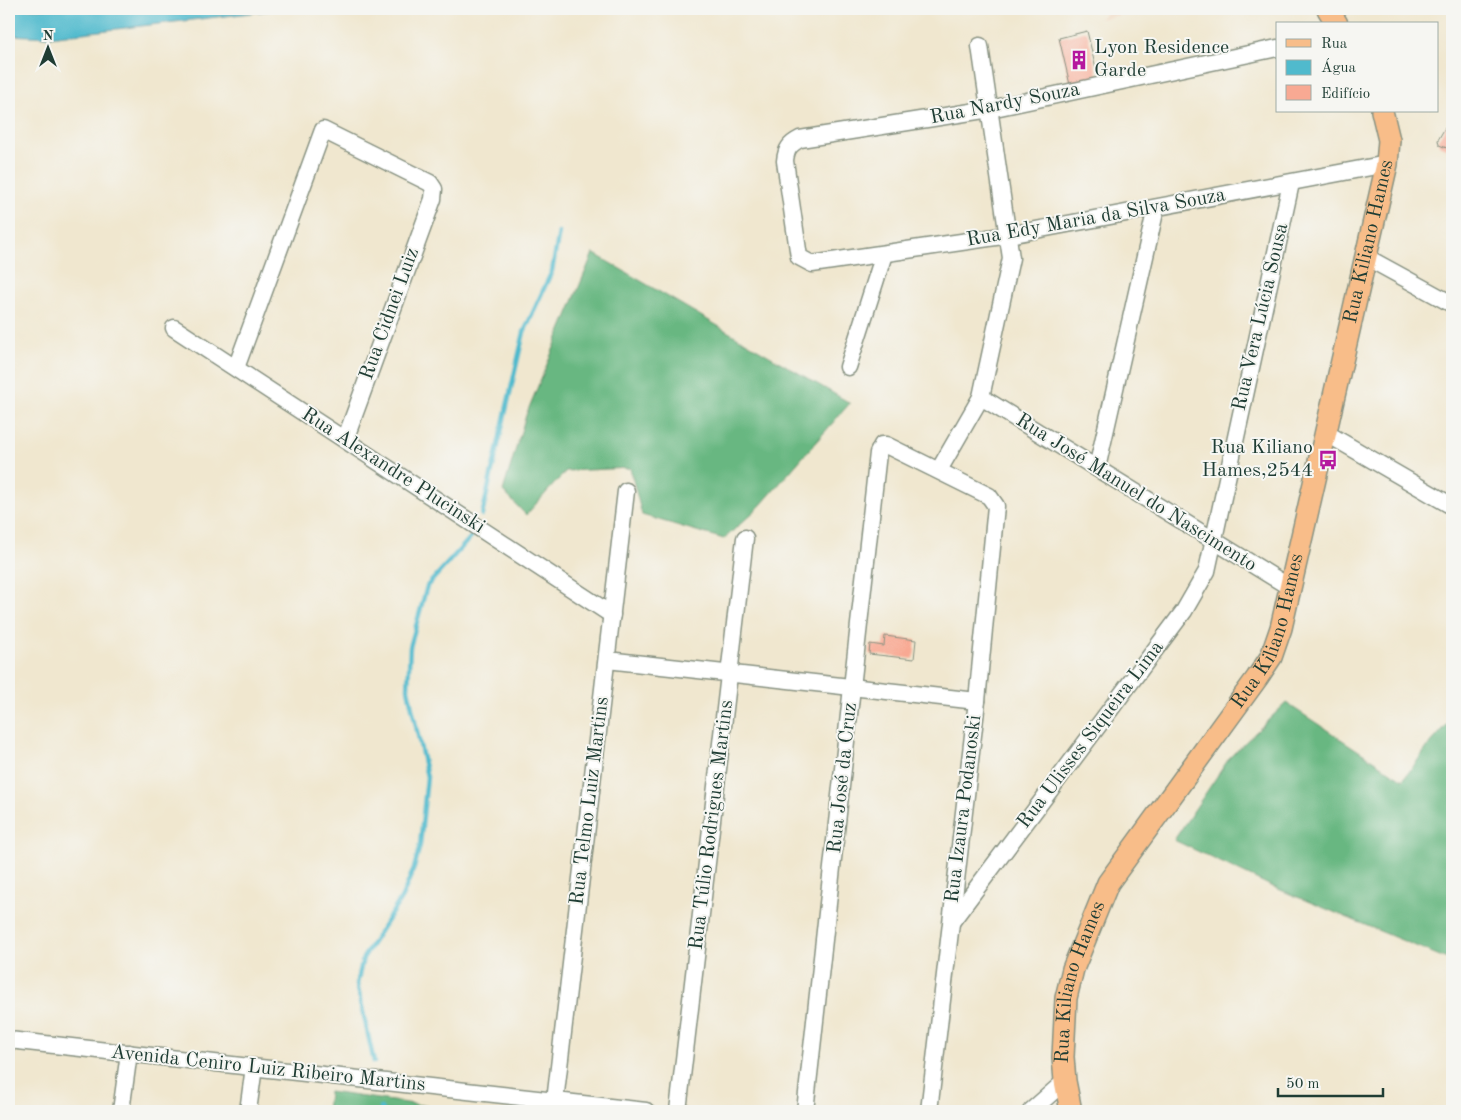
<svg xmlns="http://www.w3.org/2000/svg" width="1461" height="1120" viewBox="0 0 1461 1120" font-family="'Old Standard TT',serif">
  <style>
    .built { fill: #f0d5bc }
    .forest { fill: #68b781; stroke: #447a5a }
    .water { fill: #50bacd; stroke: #387c80 }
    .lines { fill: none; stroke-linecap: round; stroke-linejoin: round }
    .stream { stroke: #50bacd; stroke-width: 4.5 }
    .building { fill: #f8a993 }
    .minor-casing { stroke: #889282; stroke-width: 19 }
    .major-casing { stroke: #889282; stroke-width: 24 }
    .minor { stroke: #fff; stroke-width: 16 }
    .major { stroke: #f8bd89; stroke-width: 21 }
    .labels { text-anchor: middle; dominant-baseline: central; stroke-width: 4; stroke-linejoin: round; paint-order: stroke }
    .poi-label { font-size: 20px; fill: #1f3d34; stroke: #f6f6f2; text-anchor: start }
    .street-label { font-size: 20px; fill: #1f3d34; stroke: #f6f6f2 }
  </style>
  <rect width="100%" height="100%" fill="#f6f6f2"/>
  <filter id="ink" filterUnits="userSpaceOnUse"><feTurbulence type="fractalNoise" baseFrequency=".02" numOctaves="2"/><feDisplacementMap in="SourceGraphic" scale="10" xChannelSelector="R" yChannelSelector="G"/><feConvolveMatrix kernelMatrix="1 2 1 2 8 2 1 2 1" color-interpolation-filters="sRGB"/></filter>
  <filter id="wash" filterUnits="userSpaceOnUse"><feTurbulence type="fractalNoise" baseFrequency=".0096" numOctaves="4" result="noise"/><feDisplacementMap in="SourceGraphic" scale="20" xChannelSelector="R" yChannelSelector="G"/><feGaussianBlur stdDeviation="1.12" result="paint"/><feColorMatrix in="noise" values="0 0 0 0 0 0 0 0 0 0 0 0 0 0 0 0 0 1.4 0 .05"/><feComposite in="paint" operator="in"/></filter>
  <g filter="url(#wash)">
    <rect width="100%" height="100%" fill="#f0e7cf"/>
    <polygon class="built" points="1110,9 1152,9 1100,19"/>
    <g class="forest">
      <polygon points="593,253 850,403 760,506 724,539 642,515 630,468 566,471 526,515 503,491 526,415"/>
      <polygon points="1286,703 1403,780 1429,745 1452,719 1452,961 1271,886 1174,840 1230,757"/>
      <polygon points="329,1092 442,1108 442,1111 327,1111"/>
    </g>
    <polygon class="water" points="9,9 284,9 49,37 9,35"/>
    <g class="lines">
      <g class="stream">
        <polyline points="482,515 524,332 552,271 559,232"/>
        <polyline points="374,1062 357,984 363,958 402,897 414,868 420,845 427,777 408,689 410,647 427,586 471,537"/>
        <polyline points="381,1108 382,1111"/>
      </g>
    </g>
    <g id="blocks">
      <g class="building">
        <polygon points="1087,31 1099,82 1071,89 1059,38"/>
        <polygon points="1446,126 1452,128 1452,150 1439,145 1438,140"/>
        <polygon points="885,636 916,640 914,659 869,654 870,644 884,646"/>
      </g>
    </g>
  </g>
  <g filter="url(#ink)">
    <use href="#blocks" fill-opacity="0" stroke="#889282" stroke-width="1"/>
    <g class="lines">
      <defs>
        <g id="minor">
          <path d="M1277 48 990 109 800 139C790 144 786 149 785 161L799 257 812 264 1009 235 1387 164"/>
          <polyline points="1366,257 1452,304"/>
          <polyline points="174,328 612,615"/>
          <polyline points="848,367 884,254"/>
          <polyline points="236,368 323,130 430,183 434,189 433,199 345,440"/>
          <polyline points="981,397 1291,588"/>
          <polyline points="1326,433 1452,506"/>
          <polyline points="1097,468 1156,208"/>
          <polyline points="939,470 981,397 1011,258 980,46"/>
          <polyline points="607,660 977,701"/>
          <polyline points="952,921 1184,611 1207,571 1291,183"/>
          <polyline points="9,1040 646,1111"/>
          <polyline points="554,1110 626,491"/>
          <polyline points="121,1111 129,1053"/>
          <polyline points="248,1111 254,1067"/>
          <polyline points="678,1111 745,538"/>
          <polyline points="805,1111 878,453 882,445 886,445 989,496 996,506 977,701 929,1111"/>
          <polyline points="1031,1111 1065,1081"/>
        </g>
        <g id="major">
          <polyline points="1328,9 1337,24"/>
          <path id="s1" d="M1071 1111 1065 1081 1063 1057 1066 998 1073 969 1108 883 1257 678 1271 657 1281 628 1387 164 1389 140 1382 111"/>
        </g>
      </defs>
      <use href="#minor" class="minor-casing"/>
      <use href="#major" class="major-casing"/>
      <use href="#minor" class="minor"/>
      <use href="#major" class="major"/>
    </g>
  </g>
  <defs>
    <symbol id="building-bare" viewBox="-9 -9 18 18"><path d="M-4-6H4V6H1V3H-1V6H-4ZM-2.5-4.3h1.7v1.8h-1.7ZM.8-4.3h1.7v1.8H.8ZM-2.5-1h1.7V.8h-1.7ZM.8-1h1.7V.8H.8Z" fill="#b5179e" stroke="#f6f6f2" stroke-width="2.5" paint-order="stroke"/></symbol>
    <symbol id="bus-bare" viewBox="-9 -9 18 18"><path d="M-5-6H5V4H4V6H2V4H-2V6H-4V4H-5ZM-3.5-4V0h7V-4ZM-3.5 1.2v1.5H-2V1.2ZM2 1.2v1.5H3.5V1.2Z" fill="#b5179e" stroke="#f6f6f2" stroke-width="2.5" paint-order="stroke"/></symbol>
  </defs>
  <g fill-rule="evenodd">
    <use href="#building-bare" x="1065" y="46" width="28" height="28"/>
    <use href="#bus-bare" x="1314" y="446" width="28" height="28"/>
  </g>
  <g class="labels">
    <g class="poi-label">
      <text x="1094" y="48">Lyon Residence<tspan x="1094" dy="23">Garde</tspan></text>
      <text x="1313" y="448" text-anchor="end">Rua Kiliano<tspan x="1313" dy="23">Hames,2544</tspan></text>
    </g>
    <g class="street-label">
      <text transform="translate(1005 104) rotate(-11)">Rua Nardy Souza</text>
      <text transform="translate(1096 218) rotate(-10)">Rua Edy Maria da Silva Souza</text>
      <text stroke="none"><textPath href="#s1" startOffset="942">Rua Kiliano Hames</textPath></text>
      <text transform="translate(390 314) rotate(-70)">Rua Cidnei Luiz</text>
      <text transform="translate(1261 317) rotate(-77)">Rua Vera Lúcia Sousa</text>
      <text transform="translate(393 471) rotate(33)">Rua Alexandre Plucinski</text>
      <text transform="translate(1136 493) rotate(32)">Rua José Manuel do Nascimento</text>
      <text stroke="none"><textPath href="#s1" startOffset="538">Rua Kiliano Hames</textPath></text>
      <text transform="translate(1091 735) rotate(-53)">Rua Ulisses Siqueira Lima</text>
      <text transform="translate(843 778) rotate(-84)">Rua José da Cruz</text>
      <text transform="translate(590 801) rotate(-83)">Rua Telmo Luiz Martins</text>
      <text transform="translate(964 809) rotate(-83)">Rua Izaura Podanoski</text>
      <text transform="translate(712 825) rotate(-83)">Rua Túlio Rodrigues Martins</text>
      <text stroke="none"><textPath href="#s1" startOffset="132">Rua Kiliano Hames</textPath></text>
      <text transform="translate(268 1069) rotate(6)">Avenida Ceniro Luiz Ribeiro Martins</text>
    </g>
  </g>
  <rect width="1461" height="1120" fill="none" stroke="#f6f6f2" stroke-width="30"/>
  <rect x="1276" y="22" width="162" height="90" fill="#f6f6f2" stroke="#a0aca6"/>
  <rect x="1286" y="39" width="25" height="8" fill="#f8bd89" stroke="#a0aca6"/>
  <text x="1321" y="48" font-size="15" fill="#1f3d34">Rua</text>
  <rect x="1286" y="60" width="25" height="15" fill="#50bacd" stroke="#a0aca6"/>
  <text x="1321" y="72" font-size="15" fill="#1f3d34">Água</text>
  <rect x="1286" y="85" width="25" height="15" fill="#f8a993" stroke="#a0aca6"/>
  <text x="1321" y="98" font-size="15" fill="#1f3d34">Edifício</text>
  <g transform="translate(48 48)" stroke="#f6f6f2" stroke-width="4" paint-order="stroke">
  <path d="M0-4L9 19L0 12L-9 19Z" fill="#1f3d34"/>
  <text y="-8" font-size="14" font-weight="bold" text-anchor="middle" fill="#1f3d34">N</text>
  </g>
  <path d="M1278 1088v8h105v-8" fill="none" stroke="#1f3d34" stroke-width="2.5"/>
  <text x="1286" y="1088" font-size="15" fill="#1f3d34" stroke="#f6f6f2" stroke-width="4" paint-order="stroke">50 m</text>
</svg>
